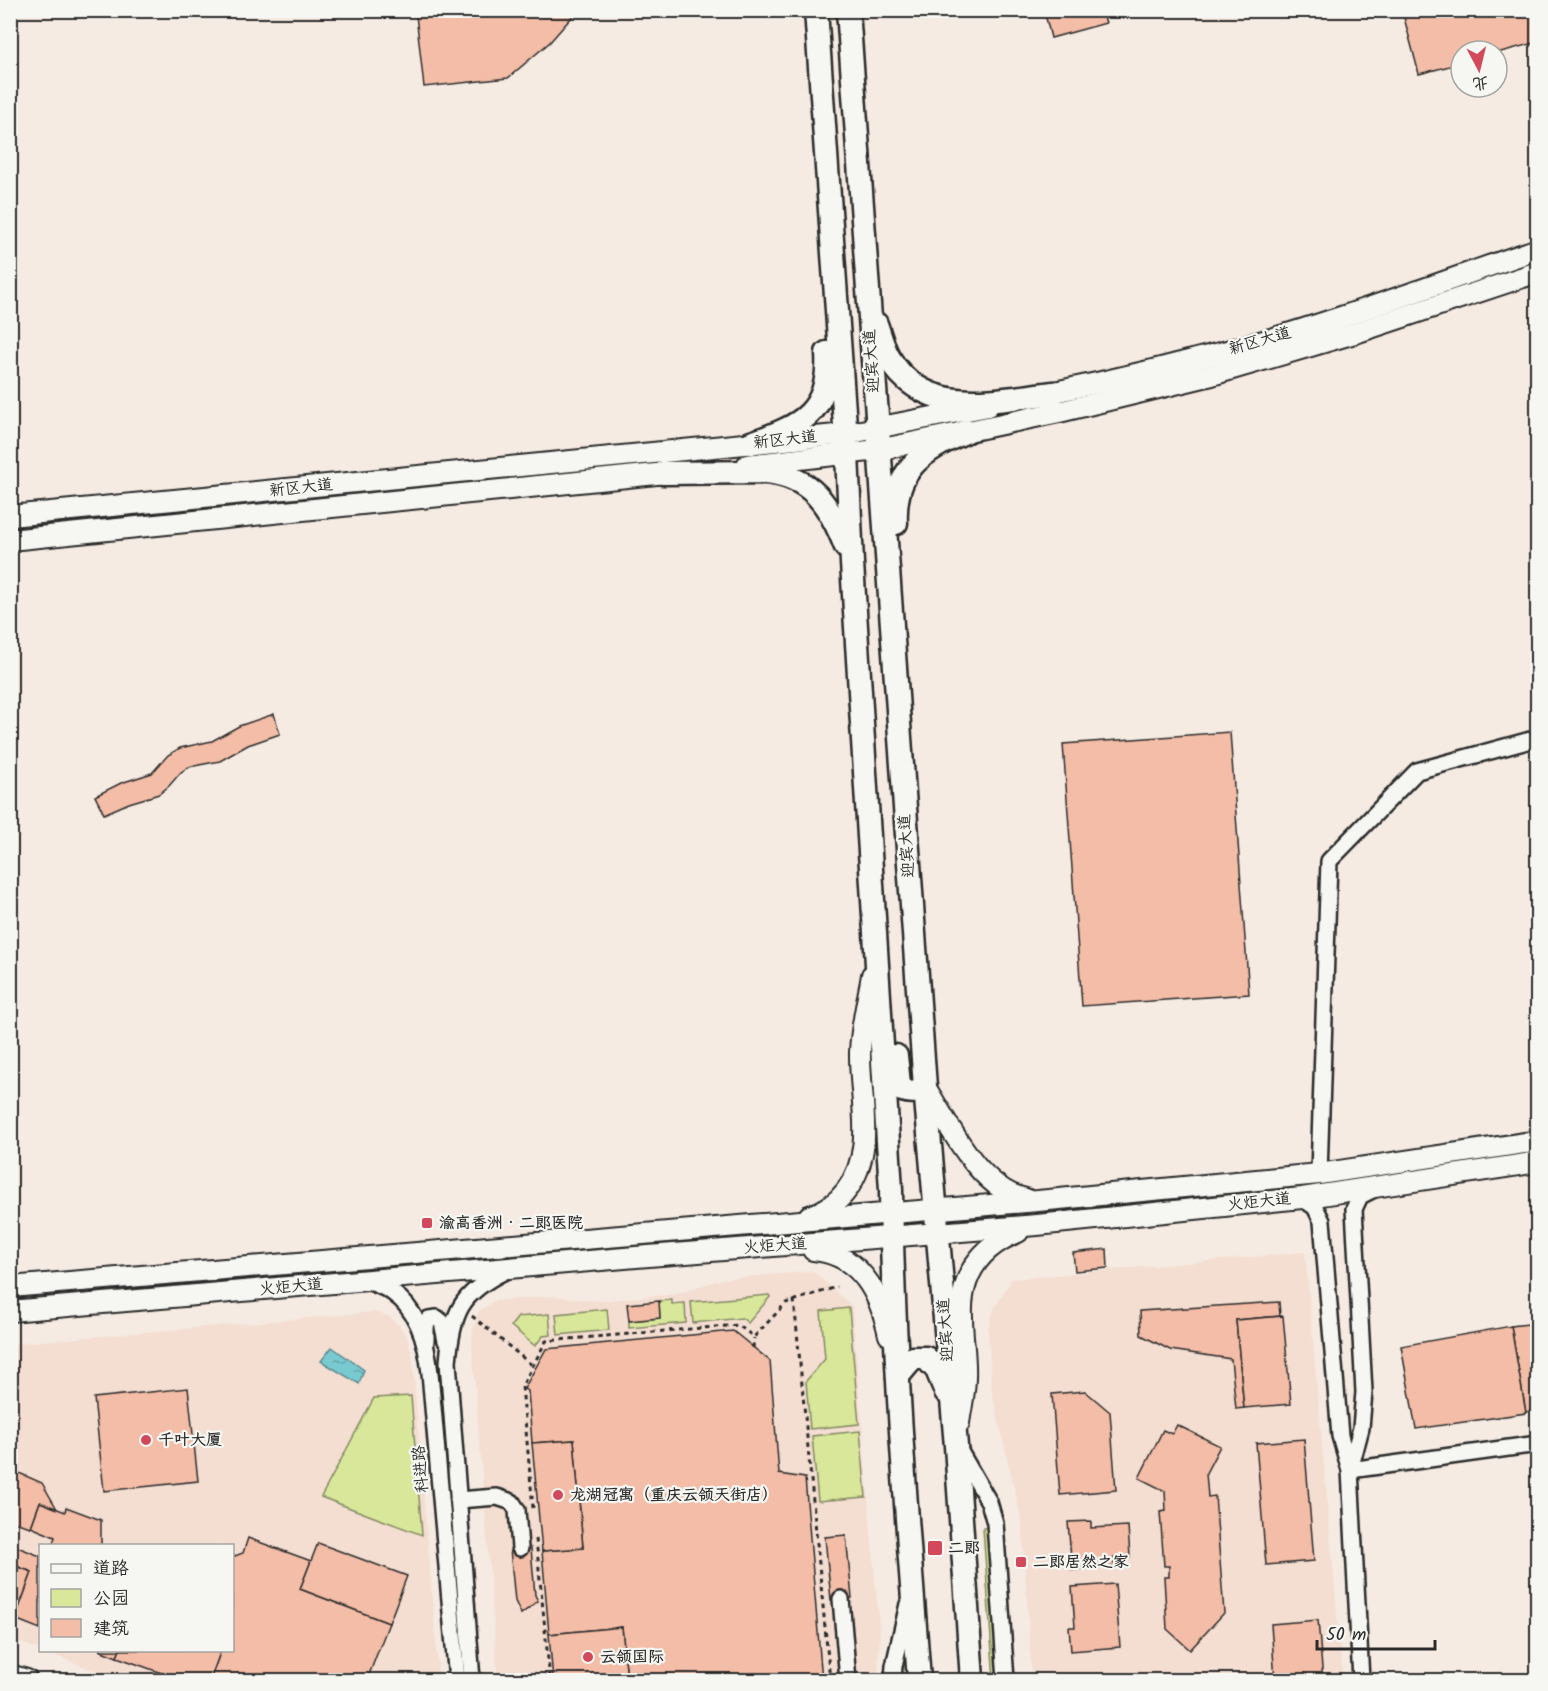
<svg xmlns="http://www.w3.org/2000/svg" width="1548" height="1691" viewBox="0 0 1548 1691" font-family="Kalam,'LXGW WenKai TC',sans-serif">
  <style>
    .built { fill: #f4ddd1; fill-rule: evenodd }
    .green { fill: #d8e79a; stroke: #828962; stroke-width: 1.5 }
    .water { fill: url(#water-ripples); stroke: #5a8a8e; stroke-width: 1.5 }
    .building { fill: #f3bda7; stroke: #2b2b2b; stroke-width: 1.5 }
    .lines { fill: none; stroke-linecap: round; stroke-linejoin: round }
    .minor-casing { stroke: #2b2b2b; stroke-width: 20 }
    .major-casing { stroke: #2b2b2b; stroke-width: 24 }
    .highway-casing { stroke: #2b2b2b; stroke-width: 27 }
    .path { stroke: #2b2b2b; stroke-width: 3; stroke-dasharray: 4.5 4.5; stroke-linecap: butt }
    .minor { stroke: #f6f6f2; stroke-width: 15 }
    .major { stroke: #f6f6f2; stroke-width: 20 }
    .highway { stroke: #f6f6f2; stroke-width: 22 }
    .poi-dot { fill: #d1495b; stroke: #f6f6f2; stroke-width: 2 }
    .labels { text-anchor: middle; dominant-baseline: central; stroke-width: 4.5; stroke-linejoin: round; paint-order: stroke }
    .street-label { font-size: 16px; fill: #2b2b2b; stroke: #f6f6f2 }
    .poi-label { font-size: 16px; font-weight: bold; fill: #2b2b2b; stroke: #f6f6f2; text-anchor: start }
  </style>
  <defs>
    <pattern id="water-ripples" width="26" height="14" patternUnits="userSpaceOnUse" patternTransform="scale(1.5)"><rect width="26" height="14" fill="#79cad0"/><path d="M2 4q2-2 4 0t4 0M15 11q2-2 4 0t4 0" fill="none" stroke="#63a4a9"/></pattern>
  </defs>
  <rect width="100%" height="100%" fill="#f5ebe3"/>
  <filter id="ink" filterUnits="userSpaceOnUse"><feTurbulence type="fractalNoise" baseFrequency=".0167" numOctaves="2"/><feDisplacementMap in="SourceGraphic" scale="12" xChannelSelector="R" yChannelSelector="G"/><feConvolveMatrix kernelMatrix="1 2 1 2 8 2 1 2 1" color-interpolation-filters="sRGB"/></filter>
  <g filter="url(#ink)">
    <g class="built">
      <polygon points="1305,1252 1343,1680 1032,1680 1022,1521 992,1392 988,1329 994,1309 1012,1279"/>
      <polygon points="813,1271 852,1306 880,1637 878,1659 879,1680 498,1680 472,1345 473,1330 479,1311 494,1301 551,1296 598,1301 676,1294 723,1279"/>
      <path d="M374 1312 388 1316 399 1325 407 1337 412 1355 439 1680H120L11 1639 10 1344ZM40 1546H232V1650H40Z"/>
    </g>
    <g class="green">
      <polygon points="769,1295 770,1297 748,1323 742,1318 693,1323 691,1302"/>
      <polygon points="672,1300 672,1304 685,1303 686,1323 629,1328 629,1321 660,1318 659,1301"/>
      <polygon points="849,1308 859,1424 810,1429 806,1381 825,1359 821,1311"/>
      <polygon points="607,1309 609,1330 558,1335 556,1314"/>
      <polygon points="549,1314 551,1335 543,1336 535,1346 511,1326 518,1317"/>
      <polygon points="411,1396 422,1535 321,1497 374,1398"/>
      <polygon points="860,1431 866,1497 818,1501 812,1436"/>
      <polygon points="988,1527 1000,1680 994,1680 983,1528"/>
    </g>
    <polygon class="water" points="332,1347 364,1370 359,1384 321,1361"/>
    <g class="building">
      <polygon points="422,10 578,10 550,42 508,78 424,87 416,15 422,15"/>
      <polygon points="1044,10 1102,10 1106,23 1051,38"/>
      <polygon points="1402,10 1538,10 1538,42 1497,53 1497,51 1461,51 1461,63 1419,74"/>
      <polygon points="274,714 280,734 248,745 220,761 189,767 181,772 169,786 159,794 129,803 104,814 95,796 121,783 152,773 168,755 180,748 212,741 239,726"/>
      <polygon points="1230,732 1249,994 1082,1006 1063,744"/>
      <polygon points="1107,1249 1108,1268 1075,1271 1073,1253"/>
      <polygon points="659,1301 660,1318 629,1321 627,1304"/>
      <polygon points="1279,1302 1280,1316 1236,1320 1244,1408 1236,1409 1231,1359 1170,1350 1141,1335 1140,1311"/>
      <polygon points="1283,1316 1291,1404 1244,1408 1236,1320"/>
      <polygon points="1538,1323 1538,1405 1526,1413 1511,1326"/>
      <polygon points="1511,1326 1526,1413 1416,1429 1401,1346"/>
      <polygon points="733,1331 770,1361 779,1474 805,1478 822,1680 627,1680 622,1627 549,1634 542,1551 583,1548 574,1440 532,1443 528,1391 524,1389 546,1349"/>
      <polygon points="188,1388 198,1481 104,1491 94,1398"/>
      <polygon points="1085,1391 1110,1412 1116,1490 1060,1495 1052,1394"/>
      <polygon points="1177,1425 1220,1446 1206,1473 1208,1497 1215,1496 1224,1613 1190,1650 1167,1629 1164,1577 1169,1577 1169,1566 1164,1566 1160,1512 1166,1511 1165,1491 1139,1478 1163,1430 1172,1434"/>
      <polygon points="1304,1439 1314,1561 1266,1565 1256,1443"/>
      <polygon points="574,1440 583,1548 542,1551 532,1443"/>
      <polygon points="10,1445 17,1453 10,1463"/>
      <polygon points="10,1469 42,1483 57,1509 40,1502 31,1527 10,1521"/>
      <polygon points="40,1502 65,1512 66,1507 101,1520 101,1546 52,1546 55,1537 31,1527"/>
      <polygon points="1091,1521 1091,1528 1128,1526 1130,1557 1114,1558 1114,1567 1072,1570 1068,1522"/>
      <polygon points="846,1535 852,1598 831,1600 825,1537"/>
      <polygon points="248,1538 311,1561 300,1589 389,1623 367,1680 210,1680 221,1650 232,1650 232,1557 243,1553"/>
      <polygon points="318,1543 407,1576 389,1623 300,1589"/>
      <polygon points="10,1544 40,1556 40,1629 15,1619 32,1572 10,1564"/>
      <polygon points="531,1548 535,1595 538,1601 521,1614 515,1601 510,1549"/>
      <polygon points="10,1564 32,1572 15,1619 10,1618"/>
      <polygon points="1115,1584 1120,1647 1071,1651 1069,1627 1075,1627 1072,1587"/>
      <polygon points="1318,1620 1323,1680 1275,1680 1271,1624"/>
      <polygon points="622,1627 627,1680 553,1680 549,1634"/>
      <polygon points="99,1650 120,1650 117,1657"/>
      <polygon points="120,1650 221,1650 210,1680 181,1680 117,1657"/>
    </g>
    <g class="lines">
      <defs>
        <g id="minor">
          <polyline points="1319,1174 1329,861 1417,771 1538,738"/>
          <polyline points="1302,1198 1315,1207 1322,1221 1340,1436 1350,1470 1361,1428 1364,1392 1354,1209 1360,1196 1374,1189"/>
          <path d="M367 1281C375 1284 385 1287 393 1293 419 1311 427 1344 430 1373L457 1680"/>
          <polyline points="426,1341 426,1326 429,1319 437,1318 442,1322 446,1341"/>
          <polyline points="959,1450 989,1502 995,1523 1006,1680"/>
          <polyline points="458,1500 497,1497 512,1502 517,1510 520,1548"/>
          <polyline points="841,1599 848,1680"/>
          <path d="M472 1680 448 1362C452 1313 460 1293 505 1271"/>
          <polyline points="893,1680 894,1666 908,1604"/>
          <polyline points="1361,1680 1350,1470 1538,1444"/>
        </g>
        <g id="major">
          <path d="M1040 395C1119 379 1197 360 1274 338 1363 312 1450 279 1538 249"/>
          <polyline points="747,465 878,450 1059,412 1212,375 1355,333 1538,272"/>
          <polyline points="10,516 846,434 988,406"/>
          <polyline points="10,540 676,472"/>
          <path d="M925 1087C949 1124 979 1190 1026 1199"/>
          <path d="M809 1216C823 1212 837 1203 846 1191 877 1150 859 1099 860 1052 861 1026 868 1000 872 975"/>
          <path d="M813 1250C861 1254 880 1294 889 1335"/>
          <polyline points="10,1287 1038,1201 1319,1174 1538,1141"/>
          <polyline points="10,1311 636,1257 1037,1225 1302,1198 1538,1162"/>
          <path d="M959 1423C961 1408 965 1392 965 1377 966 1357 962 1337 962 1317 960 1276 980 1247 1018 1232"/>
          <polyline points="10,1675 27,1680"/>
        </g>
        <g id="highway">
          <path d="M816 10 847 454 852 563 891 1190C893 1354 907 1517 919 1680"/>
          <polyline points="848,10 925,1087 956,1446 972,1680"/>
          <path d="M876 324C880 335 883 348 889 358 925 419 996 399 1054 393"/>
          <path d="M751 443C801 426 831 412 827 353"/>
          <path d="M663 473 765 472C812 476 830 506 846 547"/>
          <path d="M896 523C893 470 922 450 967 431"/>
          <path d="M896 1056 899 1084 902 1090C912 1093 917 1092 925 1087"/>
          <polyline points="898,1376 913,1358 926,1358 937,1370 946,1392"/>
        </g>
      </defs>
      <use href="#minor" class="minor-casing"/>
      <use href="#major" class="major-casing"/>
      <use href="#highway" class="highway-casing"/>
      <g class="path">
        <polyline points="794,1300 830,1680"/>
        <polyline points="472,1316 533,1366"/>
        <polyline points="753,1348 754,1338"/>
        <polyline points="533,1508 522,1386 546,1341 738,1325 754,1337 786,1303 837,1287"/>
        <polyline points="536,1539 550,1680"/>
      </g>
      <use href="#minor" class="minor"/>
      <use href="#major" class="major"/>
      <use href="#highway" class="highway"/>
    </g>
  </g>
  <g class="poi-dot">
    <rect x="421" y="1217" width="12" height="12" rx="3"/>
    <circle cx="146" cy="1440" r="6"/>
    <circle cx="558" cy="1495" r="6"/>
    <rect x="927" y="1540" width="16" height="16" rx="3"/>
    <rect x="1015" y="1556" width="12" height="12" rx="3"/>
    <circle cx="588" cy="1657" r="6"/>
  </g>
  <g class="labels">
    <g class="street-label">
      <text transform="translate(1260 341) rotate(-16)">新区大道</text>
      <text transform="translate(872 361) rotate(-94)">迎宾大道</text>
      <text transform="translate(785 440) rotate(-6)">新区大道</text>
      <text transform="translate(301 488) rotate(-6)">新区大道</text>
      <text transform="translate(907 846) rotate(-94)">迎宾大道</text>
      <text transform="translate(1259 1202) rotate(-6)">火炬大道</text>
      <text transform="translate(775 1246) rotate(-4)">火炬大道</text>
      <text transform="translate(291 1287) rotate(-5)">火炬大道</text>
      <text transform="translate(946 1330) rotate(-94)">迎宾大道</text>
      <text transform="translate(421 1469) rotate(-95)">科进路</text>
    </g>
    <g class="poi-label">
      <text x="439" y="1223">渝高香洲‧二郎医院</text>
      <text x="158" y="1440">千叶大厦</text>
      <text x="570" y="1495">龙湖冠寓（重庆云领天街店）</text>
      <text x="948" y="1548">二郎</text>
      <text x="1033" y="1562">二郎居然之家</text>
      <text x="600" y="1657">云领国际</text>
    </g>
  </g>
  <rect width="1548" height="1691" fill="none" stroke="#f6f6f2" stroke-width="36"/>
  <rect x="18" y="18" width="1512" height="1655" fill="none" stroke="#2b2b2b" stroke-width="2" filter="url(#ink)"/>
  <rect x="39" y="1544" width="195" height="108" fill="#f6f6f2" stroke="#a5a5a2" stroke-width="1.5"/>
  <rect x="51" y="1564" width="30" height="9" fill="#f6f6f2" stroke="#a5a5a2" stroke-width="1.5"/>
  <text x="93" y="1574" font-size="18" fill="#2b2b2b">道路</text>
  <rect x="51" y="1589" width="30" height="18" fill="#d8e79a" stroke="#a5a5a2" stroke-width="1.5"/>
  <text x="93" y="1604" font-size="18" fill="#2b2b2b">公园</text>
  <rect x="51" y="1619" width="30" height="18" fill="#f3bda7" stroke="#a5a5a2" stroke-width="1.5"/>
  <text x="93" y="1634" font-size="18" fill="#2b2b2b">建筑</text>
  <g transform="translate(1479 69) rotate(173)"><circle r="28" fill="#f6f6f2" stroke="#a5a5a2" stroke-width="1.5"/>
  <path d="M0-4.5L10 22L0 15L-10 22Z" fill="#d1495b"/>
  <text y="-9" font-size="16" font-weight="bold" text-anchor="middle" fill="#2b2b2b">北</text>
  </g>
  <path d="M1317 1640v9h118v-9" fill="none" stroke="#2b2b2b" stroke-width="3"/>
  <text x="1326" y="1640" font-size="18" fill="#2b2b2b" stroke="#f6f6f2" stroke-width="4.5" paint-order="stroke">50 m</text>
</svg>
